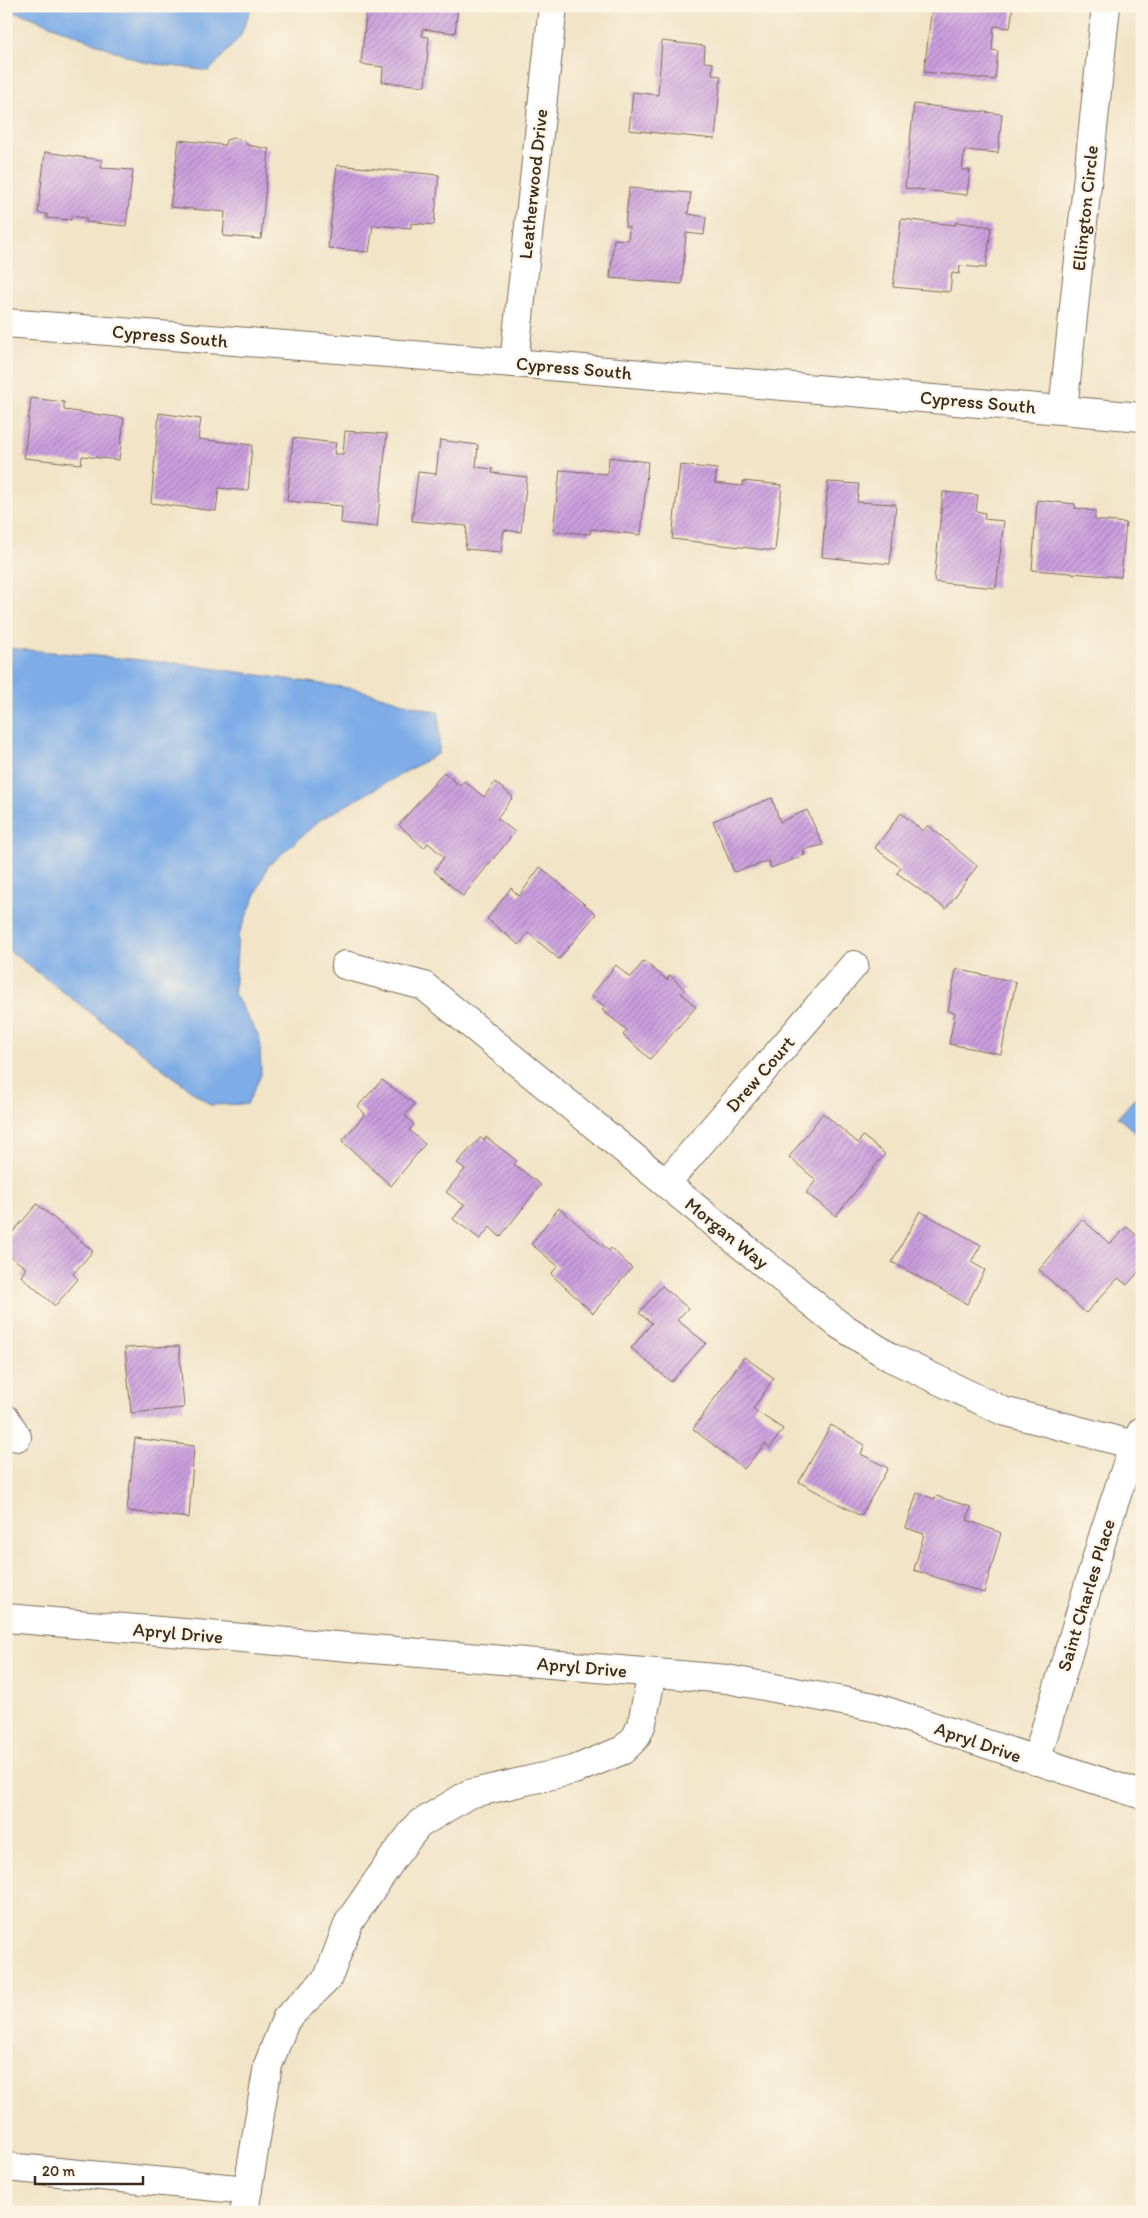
<svg xmlns="http://www.w3.org/2000/svg" width="1148" height="2218" viewBox="0 0 1148 2218" font-family="Itim,sans-serif">
  <style>
    .water { fill: #7dace7; stroke: #5c6b82 }
    .building { fill: url(#building-hatch) }
    .lines { fill: none; stroke-linecap: round; stroke-linejoin: round }
    .minor-casing { stroke: #7b6b59; stroke-width: 30 }
    .minor { stroke: #fff; stroke-width: 28 }
    .labels { text-anchor: middle; dominant-baseline: central; stroke-width: 4.5; stroke-linejoin: round; paint-order: stroke }
    .street-label { font-size: 19px; fill: #3b2a1e; stroke: #fcf5e5 }
  </style>
  <defs>
    <pattern id="building-hatch" width="6" height="6" patternUnits="userSpaceOnUse" patternTransform="scale(1.25)"><rect width="6" height="6" fill="#cb9edf"/><path d="M-1 1l2-2M0 6l6-6M5 7l2-2" fill="none" stroke="#a681b4"/></pattern>
  </defs>
  <rect width="100%" height="100%" fill="#fcf5e5"/>
  <filter id="ink" filterUnits="userSpaceOnUse"><feTurbulence type="fractalNoise" baseFrequency=".02" numOctaves="2"/><feDisplacementMap in="SourceGraphic" scale="10" xChannelSelector="R" yChannelSelector="G"/><feConvolveMatrix kernelMatrix="1 2 1 2 8 2 1 2 1" color-interpolation-filters="sRGB"/></filter>
  <filter id="wash" filterUnits="userSpaceOnUse"><feTurbulence type="fractalNoise" baseFrequency=".0096" numOctaves="4" result="noise"/><feDisplacementMap in="SourceGraphic" scale="20" xChannelSelector="R" yChannelSelector="G"/><feGaussianBlur stdDeviation="1.12" result="paint"/><feColorMatrix in="noise" values="0 0 0 0 0 0 0 0 0 0 0 0 0 0 0 0 0 1.4 0 .05"/><feComposite in="paint" operator="in"/></filter>
  <g filter="url(#wash)">
    <rect width="100%" height="100%" fill="#f1e4c7"/>
    <g class="water">
      <polygon points="6,6 252,6 240,37 209,71 142,62 25,15 6,11"/>
      <polygon points="6,648 176,663 356,689 439,713 439,753 320,820 268,866 238,936 234,993 260,1039 261,1075 247,1104 210,1105 6,948"/>
      <polygon points="1142,1090 1142,1131 1138,1135 1118,1117"/>
    </g>
    <g id="blocks">
      <g class="building">
        <polygon points="367,6 458,6 455,33 422,29 422,36 429,37 425,86 382,82 383,67 361,64"/>
        <polygon points="932,6 1013,6 1010,28 994,26 992,50 998,51 995,80 924,72"/>
        <polygon points="662,41 705,46 704,62 713,63 712,75 721,76 715,139 629,130 633,92 658,95"/>
        <polygon points="914,104 1002,114 998,153 965,150 962,170 970,170 967,195 905,188"/>
        <polygon points="233,138 244,140 247,145 269,149 261,239 223,236 225,212 170,207 179,140 225,145 226,140"/>
        <polygon points="45,152 102,160 101,168 133,170 126,226 86,222 86,218 71,216 71,220 47,218 47,214 38,213"/>
        <polygon points="337,165 439,175 434,225 411,223 411,228 373,225 369,252 328,248"/>
        <polygon points="629,188 691,193 688,214 706,217 704,235 686,233 682,284 610,278 614,239 628,240 629,227 625,227"/>
        <polygon points="901,219 956,225 956,222 991,227 986,268 960,266 959,274 952,273 950,292 893,287"/>
        <polygon points="31,398 64,402 64,410 124,418 119,460 82,456 81,464 24,458"/>
        <polygon points="159,413 201,419 198,439 252,445 248,491 219,488 216,511 151,503"/>
        <polygon points="345,431 387,434 377,527 341,523 342,506 287,501 293,438 336,443 334,454 343,454"/>
        <polygon points="440,440 478,445 476,467 493,469 492,473 527,477 521,532 504,530 501,552 465,549 467,526 412,521 418,472 436,474"/>
        <polygon points="609,457 648,462 641,535 591,529 590,534 553,531 560,470 608,474"/>
        <polygon points="680,465 717,469 715,483 743,486 743,481 782,485 775,551 672,539"/>
        <polygon points="828,482 859,484 857,502 896,504 890,564 822,557"/>
        <polygon points="943,492 978,495 976,511 985,513 984,519 1004,521 996,588 934,582"/>
        <polygon points="1037,500 1075,504 1075,508 1095,511 1095,520 1126,523 1121,577 1032,570"/>
        <polygon points="444,772 460,786 464,781 484,797 495,782 513,797 497,818 515,832 463,896 434,871 444,857 428,843 424,848 399,825"/>
        <polygon points="772,798 780,822 807,810 823,845 803,850 805,855 771,868 769,861 734,872 713,821"/>
        <polygon points="901,813 923,831 928,825 977,866 946,909 897,873 901,868 875,848"/>
        <polygon points="540,867 596,914 559,959 528,933 519,945 487,919 511,888 519,896"/>
        <polygon points="644,961 667,980 670,975 685,990 681,993 696,1007 650,1059 623,1035 627,1030 602,1010 606,1007 591,996 616,965 630,978"/>
        <polygon points="956,969 1016,982 1001,1054 949,1044 955,1013 948,1011"/>
        <polygon points="382,1080 415,1104 405,1116 414,1124 409,1130 425,1144 391,1186 342,1141 365,1114 358,1106"/>
        <polygon points="823,1113 858,1143 863,1136 885,1154 836,1216 806,1193 816,1180 789,1157"/>
        <polygon points="486,1137 517,1161 514,1164 541,1185 500,1237 490,1227 480,1239 453,1219 464,1205 446,1192 465,1169 457,1163 480,1138 484,1140"/>
        <polygon points="37,1204 93,1251 73,1274 78,1279 55,1306 21,1276 26,1268 6,1253 6,1240"/>
        <polygon points="559,1208 609,1251 611,1248 632,1268 593,1313 551,1274 558,1266 531,1244"/>
        <polygon points="920,1211 981,1245 971,1262 985,1270 967,1304 892,1262"/>
        <polygon points="1082,1219 1110,1244 1127,1227 1142,1240 1142,1268 1127,1285 1118,1278 1086,1313 1039,1270"/>
        <polygon points="662,1286 688,1308 677,1320 706,1343 671,1382 631,1348 652,1323 639,1313"/>
        <polygon points="179,1346 184,1408 131,1413 125,1348"/>
        <polygon points="744,1357 774,1378 753,1409 783,1429 770,1448 765,1444 744,1469 693,1429"/>
        <polygon points="831,1425 865,1445 861,1454 888,1468 861,1516 799,1482"/>
        <polygon points="135,1438 194,1446 189,1518 127,1511"/>
        <polygon points="917,1493 935,1499 936,1496 971,1507 967,1520 1001,1533 984,1593 914,1570 924,1534 906,1528"/>
      </g>
    </g>
  </g>
  <g filter="url(#ink)">
    <use href="#blocks" fill-opacity="0" stroke="#7b6b59" stroke-width="1"/>
    <g class="lines">
      <defs>
        <g id="minor">
          <polyline points="6,323 514,363 1142,417"/>
          <polyline points="514,363 553,6"/>
          <polyline points="1063,410 1106,6"/>
          <polyline points="345,965 424,986 838,1324 890,1357 1003,1411 1142,1447"/>
          <polyline points="666,1183 854,965"/>
          <polyline points="6,1419 17,1437"/>
          <polyline points="6,1618 727,1679 874,1707 1142,1795"/>
          <polyline points="1036,1761 1104,1533 1133,1446 1142,1431"/>
          <polyline points="6,2167 248,2190"/>
          <polyline points="244,2212 268,2065 286,2019 328,1978 349,1922 393,1858 418,1825 469,1794 574,1770 623,1750 636,1737 642,1723 652,1673"/>
        </g>
      </defs>
      <use href="#minor" class="minor-casing"/>
      <use href="#minor" class="minor"/>
    </g>
  </g>
  <g class="labels">
    <g class="street-label">
      <text transform="translate(533 184) rotate(-84)">Leatherwood Drive</text>
      <text transform="translate(1085 208) rotate(-84)">Ellington Circle</text>
      <text transform="translate(170 336) rotate(5)">Cypress South</text>
      <text transform="translate(574 368) rotate(5)">Cypress South</text>
      <text transform="translate(978 402) rotate(5)">Cypress South</text>
      <text transform="translate(760 1074) rotate(-49)">Drew Court</text>
      <text transform="translate(727 1233) rotate(39)">Morgan Way</text>
      <text transform="translate(1086 1595) rotate(-73)">Saint Charles Place</text>
      <text transform="translate(178 1633) rotate(5)">Apryl Drive</text>
      <text transform="translate(582 1667) rotate(5)">Apryl Drive</text>
      <text transform="translate(978 1742) rotate(19)">Apryl Drive</text>
    </g>
  </g>
  <rect width="1148" height="2218" fill="none" stroke="#fcf5e5" stroke-width="25"/>
  <path d="M35 2176v8h108v-8" fill="none" stroke="#3b2a1e" stroke-width="2.5"/>
  <text x="42" y="2176" font-size="15" fill="#3b2a1e" stroke="#fcf5e5" stroke-width="4" paint-order="stroke">20 m</text>
</svg>
